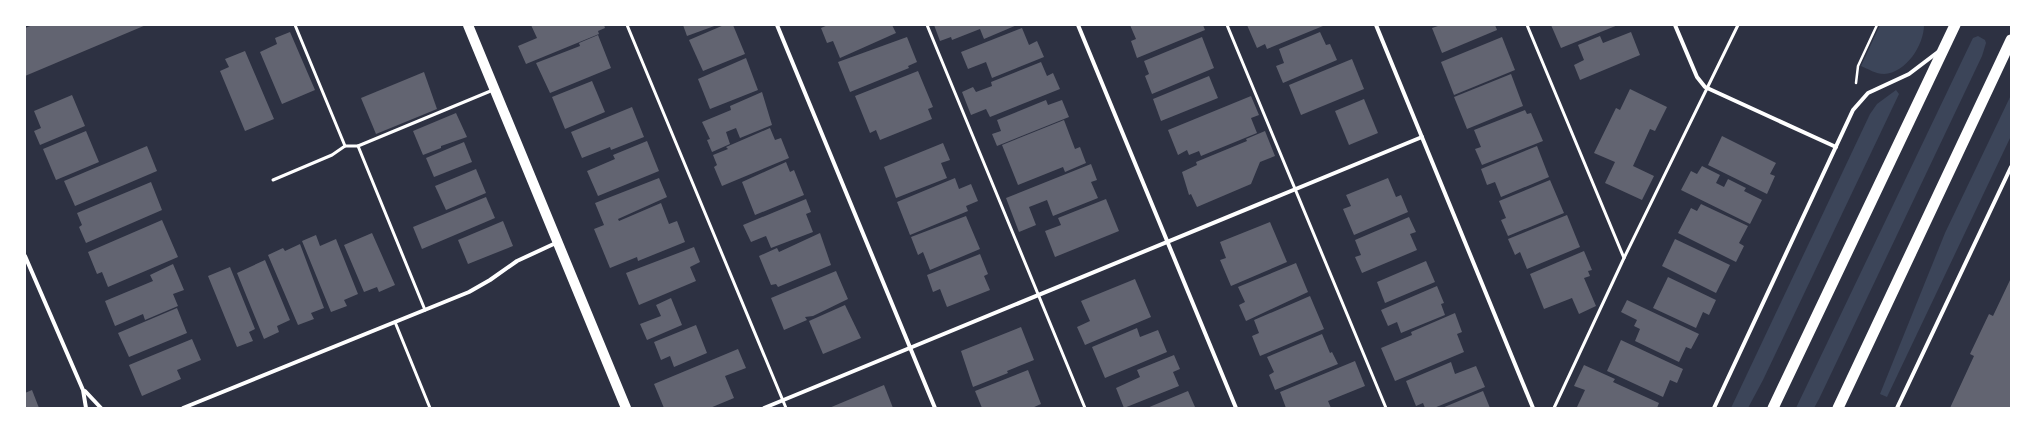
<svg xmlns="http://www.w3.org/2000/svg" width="2036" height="433" viewBox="0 0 2036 433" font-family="Arial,sans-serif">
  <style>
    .green { fill: #3c4559 }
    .building { fill: #626471 }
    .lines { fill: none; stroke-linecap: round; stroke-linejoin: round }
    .path { stroke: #fff; stroke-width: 2.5 }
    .service { stroke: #fff; stroke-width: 3 }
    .minor { stroke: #fff; stroke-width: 4 }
    .primary { stroke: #fff; stroke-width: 10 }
    .trunk { stroke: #fff; stroke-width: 11 }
  </style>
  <rect width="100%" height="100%" fill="#2d3142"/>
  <g class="green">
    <path d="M1880 25H1924C1924 45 1906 73 1884 74 1876 74 1868 69 1861 66Z"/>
    <polygon points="1978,36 1985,40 1986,43 1982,56 1819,399 1814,408 1796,408 1971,42 1973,38"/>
    <polygon points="1896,90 1899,94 1763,380 1748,408 1731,408 1870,114 1877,104"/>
    <polygon points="2011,95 2011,136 1887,397 1880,394 1945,233"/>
  </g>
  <g class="building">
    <polygon points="33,25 146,25 25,76 25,28"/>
    <polygon points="531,25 604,25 605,28 598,31 599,34 526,64 518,46 537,38"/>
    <polygon points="683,25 717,25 687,36"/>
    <polygon points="724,25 733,25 745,54 703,71 689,40"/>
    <polygon points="828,25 892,25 896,33 840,58 833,41 827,43 821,28"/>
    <polygon points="934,25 1017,25 984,39 980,29 952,40 951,37 940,41"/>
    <polygon points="1130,25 1203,25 1205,30 1137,58 1131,41 1136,39"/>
    <polygon points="1247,25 1322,25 1323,26 1267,49 1265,44 1257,48"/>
    <polygon points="1441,25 1495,25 1497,30 1442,53 1432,28"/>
    <polygon points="1551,25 1618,25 1561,48"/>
    <polygon points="1022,28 1029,45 1037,41 1044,57 992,78 986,62 968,69 961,52"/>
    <polygon points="290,32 315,90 282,104 260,52 277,44 275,38"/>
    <polygon points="1320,32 1326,45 1330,44 1337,60 1283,83 1276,66 1284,63 1279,49"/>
    <polygon points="1631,32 1640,55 1580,80 1574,65 1584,60 1578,45 1600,36 1603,43"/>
    <polygon points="598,35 611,68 550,93 536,63 580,46 579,43"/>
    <polygon points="907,37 917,62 908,66 909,68 850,92 838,62"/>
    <polygon points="1202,37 1214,68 1152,94 1145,76 1149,74 1144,61"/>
    <polygon points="1502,37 1515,70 1454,95 1441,62"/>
    <polygon points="245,51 274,119 245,131 220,71 229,67 225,59"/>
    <polygon points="746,58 758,90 710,109 698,79"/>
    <polygon points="1352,59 1364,89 1301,115 1289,85"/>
    <polygon points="1041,62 1047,76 1053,73 1060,89 990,117 986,109 971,115 962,92 973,87 976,92 992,86 991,82"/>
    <polygon points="918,71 933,107 928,109 932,119 880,140 876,130 870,133 855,96"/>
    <polygon points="424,72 437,109 376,134 361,98"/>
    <polygon points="1511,74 1523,106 1467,129 1454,97"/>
    <polygon points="1209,76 1218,98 1161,121 1153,99"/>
    <polygon points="592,81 605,112 565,129 552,97"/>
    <polygon points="1630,89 1667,107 1655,131 1650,129 1633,166 1654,176 1642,200 1605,183 1615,162 1594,153 1616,108 1620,110"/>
    <polygon points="762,92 772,125 740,138 736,128 726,132 730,144 712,152 707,140 710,139 702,122 731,110 730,106"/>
    <polygon points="72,95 85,126 40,145 34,131 41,128 34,111"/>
    <polygon points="1251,96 1259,115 1251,118 1257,133 1201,156 1199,151 1189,155 1187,150 1178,155 1168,130"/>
    <polygon points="1364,99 1378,133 1349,145 1335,111"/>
    <polygon points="1046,100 1048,105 1062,100 1069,117 997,146 992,134 1001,131 997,120"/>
    <polygon points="632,107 644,137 611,150 610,147 582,158 571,132"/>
    <polygon points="1525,110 1527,114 1531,113 1543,141 1482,165 1475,149 1481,147 1474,130"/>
    <polygon points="456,113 467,137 441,146 441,148 423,155 413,131"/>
    <polygon points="1064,120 1075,149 1080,147 1086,163 1065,172 1063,167 1018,185 1002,145"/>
    <polygon points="770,128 775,140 781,138 789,158 722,186 714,167 717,165 713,155 728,149 726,147"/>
    <polygon points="86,131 99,162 56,180 43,149"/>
    <polygon points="1265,131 1275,156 1260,162 1251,184 1197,207 1191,194 1189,195 1182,172 1197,165 1196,162 1247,141 1246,139"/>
    <polygon points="1722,136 1776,163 1770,174 1775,176 1767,194 1708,165"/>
    <polygon points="647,141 659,171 598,196 587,171 615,159 613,155"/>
    <polygon points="464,142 472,162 434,177 426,158"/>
    <polygon points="943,143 950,160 941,163 947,178 896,198 884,167"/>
    <polygon points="147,146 157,171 75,206 64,181"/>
    <polygon points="1537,146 1549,177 1501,197 1495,182 1487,185 1481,169"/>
    <polygon points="786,162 790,172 794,170 804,195 755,215 742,182"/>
    <polygon points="1091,164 1097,180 1091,182 1098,198 1053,216 1047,200 1029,207 1036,225 1019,232 1006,198"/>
    <polygon points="1702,166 1720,175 1716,183 1724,187 1728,179 1746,188 1744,191 1762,200 1750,224 1681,190 1691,171 1697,174"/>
    <polygon points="476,169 486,193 446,210 435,186"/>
    <polygon points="659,178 667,197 618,219 619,221 661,203 669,224 677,221 685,242 638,261 637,257 610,268 594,229 604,225 595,203"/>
    <polygon points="955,178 959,189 971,184 978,201 966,206 968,211 910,235 897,202"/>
    <polygon points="1388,178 1396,197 1401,195 1408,212 1354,235 1343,209 1351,206 1346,195"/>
    <polygon points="1550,180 1564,213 1508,236 1501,220 1506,218 1499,201"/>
    <polygon points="151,182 162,210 86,243 79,227 82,225 77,213"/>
    <polygon points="486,197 495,218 422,249 413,227"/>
    <polygon points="806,199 811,212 806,214 813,232 771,248 766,236 751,242 743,225"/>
    <polygon points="1106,199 1119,231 1055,257 1045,231 1061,225 1058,218"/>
    <polygon points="1701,204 1748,226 1739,243 1744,246 1736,262 1678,233 1691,208 1697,211"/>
    <polygon points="1567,215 1580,247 1527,269 1520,252 1515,255 1508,239"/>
    <polygon points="966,216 980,249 930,270 923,252 918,255 911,237"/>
    <polygon points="1409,217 1416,232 1410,234 1417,250 1362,273 1355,257 1361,255 1355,240"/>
    <polygon points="162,220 178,257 108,287 102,272 97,274 88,252"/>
    <polygon points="503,221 513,246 468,264 458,240"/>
    <polygon points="1270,222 1287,262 1231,286 1220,260 1226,258 1220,242"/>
    <polygon points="372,233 395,285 379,292 377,287 364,292 344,245"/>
    <polygon points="820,233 831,265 778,287 776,284 771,285 759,256 777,248 779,252"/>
    <polygon points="316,235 320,246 336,239 358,294 344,300 347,306 331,312 302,241"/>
    <polygon points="1675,239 1730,265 1716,293 1662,266"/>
    <polygon points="300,244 324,308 311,313 314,319 298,325 268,255 283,248 285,251"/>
    <polygon points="694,247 700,262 690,267 696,281 639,305 626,273"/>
    <polygon points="1584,251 1592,270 1588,271 1590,276 1584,278 1596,306 1579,314 1572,298 1544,309 1530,274"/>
    <polygon points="980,254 988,274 984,276 990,290 947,307 940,289 933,292 927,275"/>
    <polygon points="265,260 290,320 277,326 279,332 264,339 237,273"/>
    <polygon points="1426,261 1435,282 1385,303 1377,282"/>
    <polygon points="1296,263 1308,292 1246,321 1239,305 1245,302 1238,287"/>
    <polygon points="173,264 184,290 173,294 178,306 145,320 143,314 115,326 105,301 153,281 150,275"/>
    <polygon points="230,267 255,329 249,332 253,341 237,347 208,276"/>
    <polygon points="836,271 848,299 813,316 805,317 807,320 784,330 771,298"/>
    <polygon points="1668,277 1716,300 1709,315 1703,312 1696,328 1653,308"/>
    <polygon points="2011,278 2011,408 1950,408 1974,356 1970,354 1989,314 1993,316"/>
    <polygon points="1135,279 1151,317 1085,345 1077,327 1090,321 1081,301"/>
    <polygon points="1437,286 1444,303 1441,304 1445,315 1401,333 1397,322 1388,326 1381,310"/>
    <polygon points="1310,296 1324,329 1260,356 1252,336 1259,333 1254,320"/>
    <polygon points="671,298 682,325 647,340 640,324 661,316 656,305"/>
    <polygon points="1627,300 1699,334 1691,349 1686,347 1679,362 1635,341 1640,329 1634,326 1637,320 1621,312"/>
    <polygon points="845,305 861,338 823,354 809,321"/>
    <polygon points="177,308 187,333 129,357 118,333"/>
    <polygon points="1455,313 1462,332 1457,334 1464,352 1395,381 1381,348 1412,335 1411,332"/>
    <polygon points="696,325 707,353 674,367 670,356 661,360 654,342"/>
    <polygon points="1021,327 1034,360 1007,371 1008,373 973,387 961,351"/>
    <polygon points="1137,328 1140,337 1158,330 1167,352 1105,378 1092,347"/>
    <polygon points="1322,334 1330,353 1332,352 1338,364 1275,390 1269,375 1274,372 1267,357"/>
    <polygon points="192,339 201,360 177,370 181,379 142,396 129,365"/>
    <polygon points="1621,340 1683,369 1677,383 1670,380 1663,397 1607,371"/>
    <polygon points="738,349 746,368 725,376 734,398 710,408 664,408 654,384"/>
    <polygon points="1174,355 1180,369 1173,372 1179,386 1124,408 1116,388 1140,377 1137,370"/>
    <polygon points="1355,361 1365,386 1328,401 1331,408 1286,408 1280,392"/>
    <polygon points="1451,362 1455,374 1476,366 1485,387 1434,408 1425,408 1423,403 1416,406 1406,381"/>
    <polygon points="1584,365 1615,379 1613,382 1659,403 1657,408 1577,407 1585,390 1574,386"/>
    <polygon points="1028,370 1041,404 1032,408 982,408 975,391"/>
    <polygon points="884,385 893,408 829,408"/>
    <polygon points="32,390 39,408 25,408 25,393"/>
    <polygon points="1188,391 1195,407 1147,408"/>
    <polygon points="1483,391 1490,408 1442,408"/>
  </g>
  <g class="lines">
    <polyline class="path" points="1856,83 1858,66 1877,25"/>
    <g class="service">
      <polyline points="295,25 345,146 358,146 425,310"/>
      <polyline points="627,25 786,408"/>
      <polyline points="927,25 1085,408"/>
      <polyline points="1227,25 1386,408"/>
      <polyline points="1527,25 1624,258 1554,408"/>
      <polyline points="358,146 493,90"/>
      <polyline points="273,180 332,155 345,146"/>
      <polyline points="1624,258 1738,25"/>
      <polyline points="395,322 430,408"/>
    </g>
    <g class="minor">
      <polyline points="777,25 935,408"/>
      <polyline points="1078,25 1236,408"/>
      <polyline points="1376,25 1533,408"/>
      <polyline points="1675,25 1697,77 1705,87 1836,147"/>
      <polyline points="25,256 83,390 86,408"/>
      <polyline points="85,391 101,408"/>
      <polyline points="183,408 469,292 490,280 517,261 558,242"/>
      <polyline points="764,408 1422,137"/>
      <polyline points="1714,408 1853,110 1868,93 1909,74 1938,52"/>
      <polyline points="1897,408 2011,167"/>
    </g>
    <polyline class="primary" points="468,25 626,408"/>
    <g class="trunk">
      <polyline points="1773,408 1955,25"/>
      <polyline points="1838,408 2011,40"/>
    </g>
  </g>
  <rect width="2036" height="433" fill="none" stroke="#ffffff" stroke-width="52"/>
</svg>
